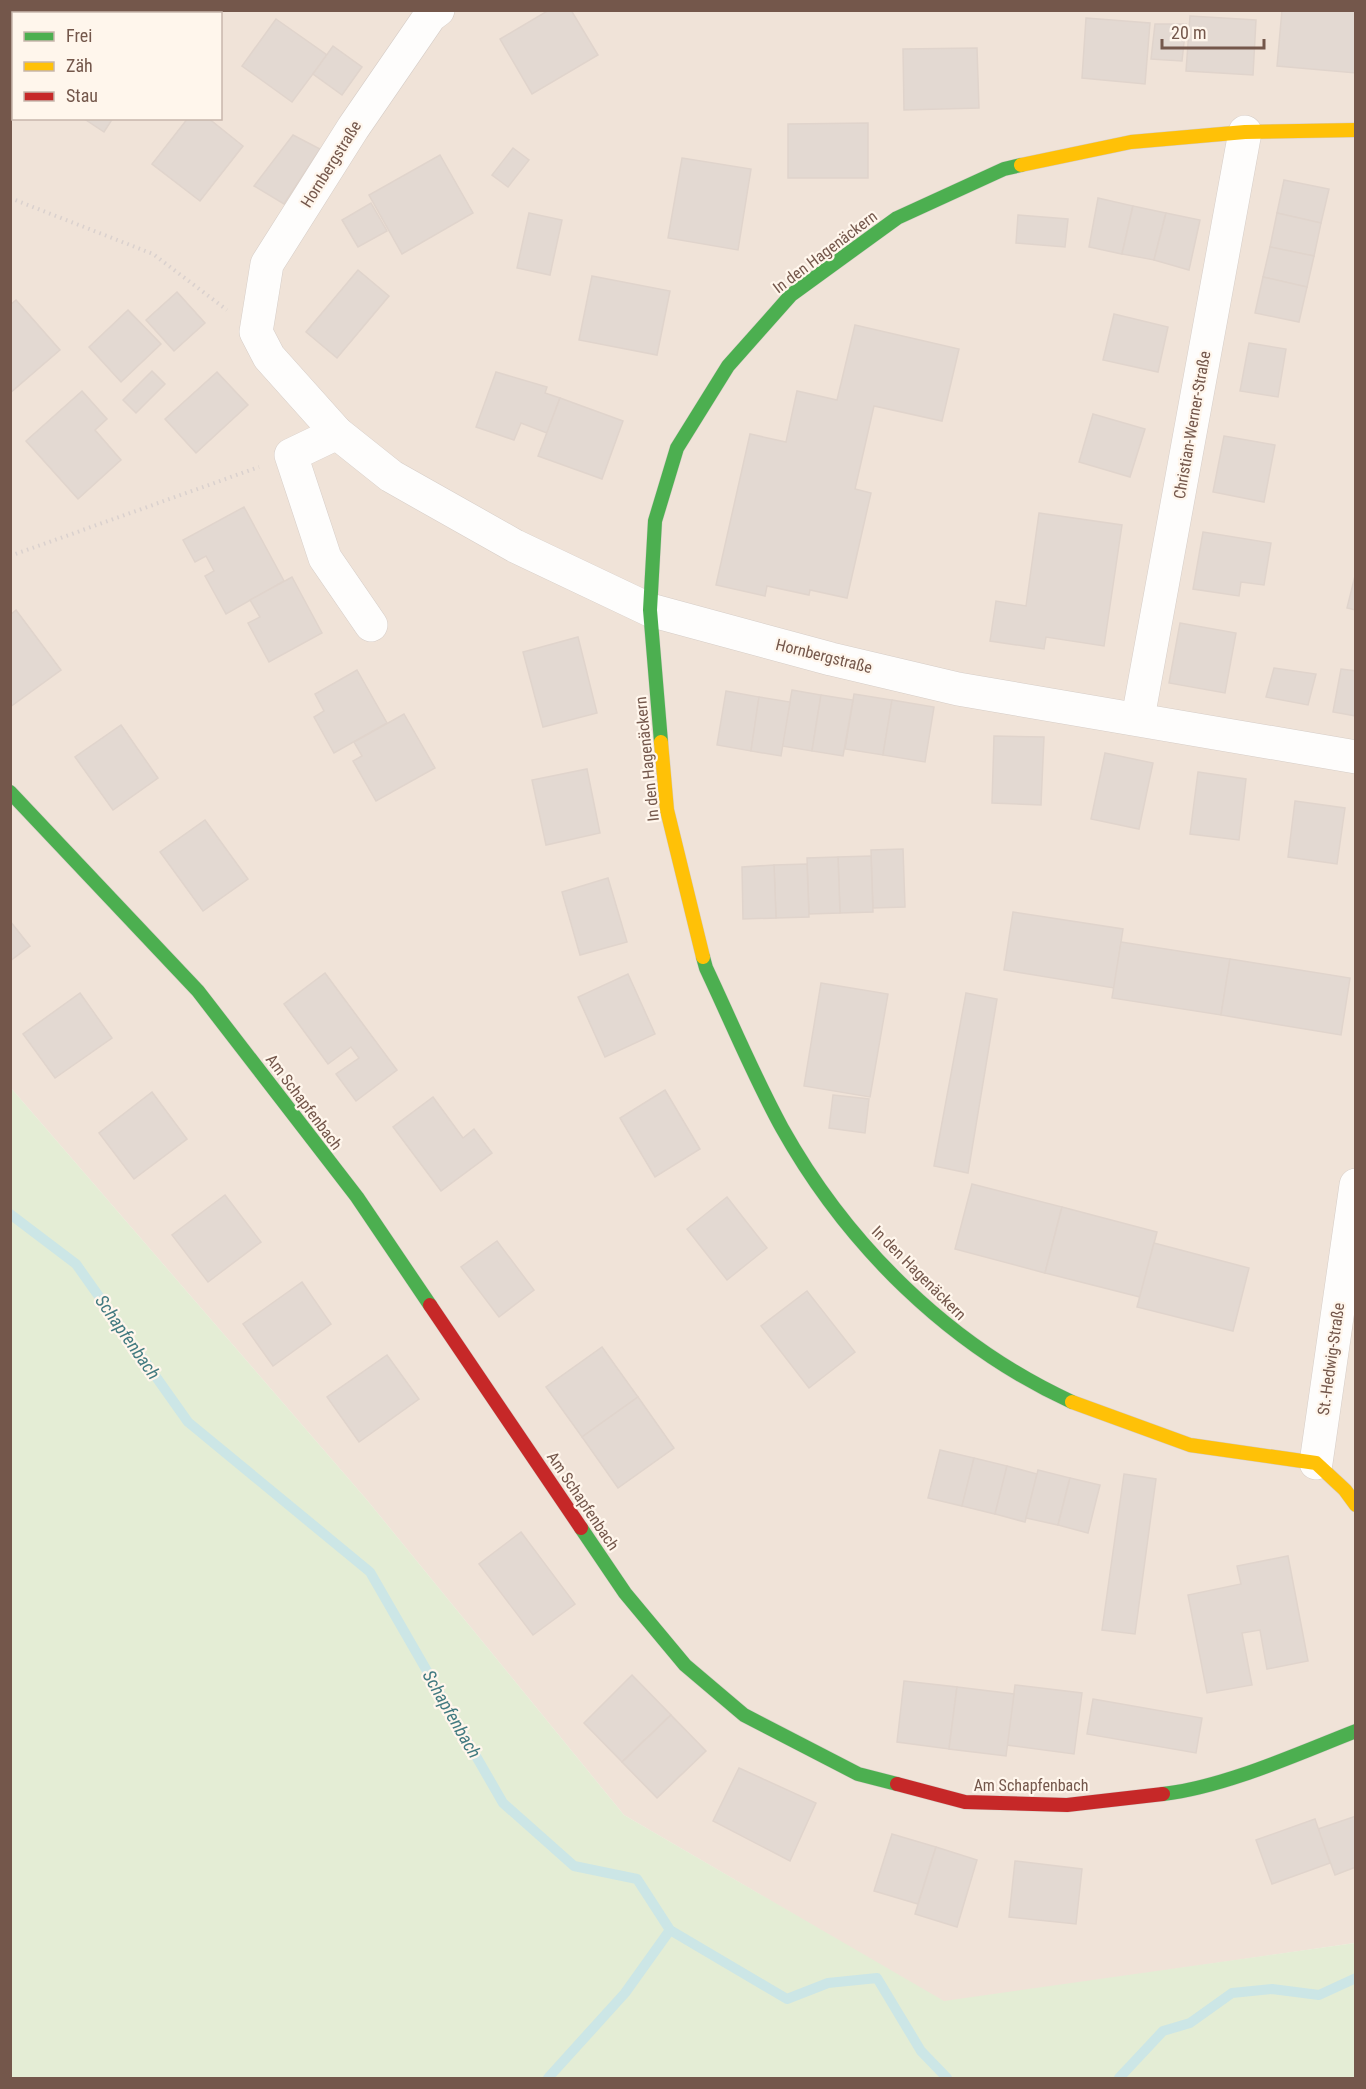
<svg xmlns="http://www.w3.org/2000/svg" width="1366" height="2089" viewBox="0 0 1366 2089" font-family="'Roboto Condensed',sans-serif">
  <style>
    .residential { fill: #f0e3d8; fill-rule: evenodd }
    .green { fill: #e4edd5 }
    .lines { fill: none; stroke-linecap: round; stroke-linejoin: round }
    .stream { stroke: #cce6e6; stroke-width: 10 }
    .building { fill: #e3d9d2; stroke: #e0d4cc; stroke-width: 1.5 }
    .street-casing { stroke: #d6cdc7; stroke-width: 34 }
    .fast-casing { stroke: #d6cdc6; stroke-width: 15 }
    .slow-casing { stroke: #d6cdc6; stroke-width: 15 }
    .jam-casing { stroke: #d6cdc6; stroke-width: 15 }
    .path { stroke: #dad1ce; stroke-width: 4; stroke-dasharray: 1.5 4.5; stroke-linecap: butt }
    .street { stroke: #fefdfc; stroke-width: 33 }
    .fast { stroke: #4caf50; stroke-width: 14 }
    .slow { stroke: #ffc107; stroke-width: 14 }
    .jam { stroke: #c62828; stroke-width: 14 }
    .labels { text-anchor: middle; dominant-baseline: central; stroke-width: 4.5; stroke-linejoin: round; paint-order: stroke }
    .street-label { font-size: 16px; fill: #74574b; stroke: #fff6ec }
    .water-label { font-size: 18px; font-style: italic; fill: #427a80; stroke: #fff6ec }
  </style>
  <rect width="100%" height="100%" fill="#f7f1ea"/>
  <path class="residential" d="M10 11H1355V1943L944 2002 624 1815 367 1500 11 1088ZM14 14H220V118H14Z"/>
  <polygon class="green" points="11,1088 367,1500 624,1815 944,2001 1355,1943 1355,2078 11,2078"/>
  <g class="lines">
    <g class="stream">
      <polyline points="10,1214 76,1264 188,1422 370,1572 503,1803 574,1866 637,1879 670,1930 787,1999 828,1983 877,1978 921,2051 947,2078"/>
      <polyline points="548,2078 625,1993 670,1930"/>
      <polyline points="1119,2078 1163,2031 1190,2023 1232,1993 1272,1989 1319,1995 1356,1978"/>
    </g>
  </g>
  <g class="building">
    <polygon points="549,10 571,10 598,55 532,94 500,39"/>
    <polygon points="1282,10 1356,10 1356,73 1277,66"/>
    <polygon points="1190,16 1256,20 1253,75 1186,71"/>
    <polygon points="1086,18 1150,23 1145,84 1082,78"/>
    <polygon points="276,19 327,55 292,102 242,66"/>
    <polygon points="1155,24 1186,24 1182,61 1151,59"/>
    <polygon points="333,46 362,67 342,95 313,74"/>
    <polygon points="977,48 979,108 904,110 903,49"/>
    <polygon points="83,118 113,118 104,132"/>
    <polygon points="188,118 208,118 243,146 200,201 152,164"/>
    <polygon points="868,123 868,178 788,178 788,124"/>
    <polygon points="293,135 320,149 284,204 254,186"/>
    <polygon points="513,148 529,160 508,187 492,175"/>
    <polygon points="440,155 473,213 402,254 369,195"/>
    <polygon points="682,158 751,169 738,250 668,238"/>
    <polygon points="1284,180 1329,189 1321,223 1277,213"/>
    <polygon points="1098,198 1133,206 1122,254 1089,247"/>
    <polygon points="371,203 387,231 358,247 342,220"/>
    <polygon points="1133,206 1166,213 1154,260 1122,254"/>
    <polygon points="529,213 562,220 550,275 517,268"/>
    <polygon points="1166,213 1200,220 1189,270 1154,260"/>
    <polygon points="1277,213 1321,223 1314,256 1270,247"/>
    <polygon points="1018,215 1068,219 1065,247 1016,243"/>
    <polygon points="1270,247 1314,256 1307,287 1263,277"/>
    <polygon points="358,270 389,296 337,358 306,332"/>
    <polygon points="592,276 670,291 657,355 579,340"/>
    <polygon points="1263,277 1307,287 1299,322 1255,313"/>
    <polygon points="177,292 205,323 174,351 146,320"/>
    <polygon points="16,300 60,350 10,393 10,305"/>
    <polygon points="128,310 161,344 121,382 89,347"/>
    <polygon points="1114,314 1168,327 1158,372 1103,360"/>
    <polygon points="855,325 959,349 942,421 874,406 855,489 871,493 847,598 810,590 809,595 767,586 765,596 716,585 750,434 786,442 797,391 837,400"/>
    <polygon points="1249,343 1286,349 1278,397 1240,391"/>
    <polygon points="152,371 165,384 136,413 123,400"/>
    <polygon points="217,372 248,405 196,453 165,419"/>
    <polygon points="496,372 547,387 545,393 560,398 547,433 521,423 514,440 476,427"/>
    <polygon points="82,391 107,419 95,430 121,460 78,499 26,441"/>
    <polygon points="560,398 623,421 602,479 538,456"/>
    <polygon points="1093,414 1145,429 1130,477 1079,462"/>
    <polygon points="1224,436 1275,445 1264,502 1213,492"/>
    <polygon points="244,507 284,581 226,614 205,576 214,571 206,556 195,562 183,540"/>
    <polygon points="1039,513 1122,525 1104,646 1046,637 1044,649 990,641 996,601 1026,606"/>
    <polygon points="1203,532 1271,543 1264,585 1241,582 1239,596 1193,589"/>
    <polygon points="1356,572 1356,610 1347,608"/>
    <polygon points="292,577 322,633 269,662 248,623 260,617 250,600"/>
    <polygon points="16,610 61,670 10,707 10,615"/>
    <polygon points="1180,623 1236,633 1225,693 1169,683"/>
    <polygon points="578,637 597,713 543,727 523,652"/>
    <polygon points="1274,668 1316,674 1308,705 1266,697"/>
    <polygon points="1341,669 1356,671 1356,716 1333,712"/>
    <polygon points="357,670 387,723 334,753 314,717 324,711 315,694"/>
    <polygon points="792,690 821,695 812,751 782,746"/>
    <polygon points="726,691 759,697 751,751 717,745"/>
    <polygon points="854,694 892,700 883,755 845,749"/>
    <polygon points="821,695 853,700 843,756 812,751"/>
    <polygon points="759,697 790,702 781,756 751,751"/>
    <polygon points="892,700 934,707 925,762 883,755"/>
    <polygon points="404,714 435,768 376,801 353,761 362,756 354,742"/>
    <polygon points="121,725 158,778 113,810 75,757"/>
    <polygon points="994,736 1044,737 1041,805 992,803"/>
    <polygon points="1105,753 1153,763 1139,829 1091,819"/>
    <polygon points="587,769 600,833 546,845 532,780"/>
    <polygon points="1198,772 1246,779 1239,840 1190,834"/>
    <polygon points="1295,801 1345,808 1337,864 1288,857"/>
    <polygon points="205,820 248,879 203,911 160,852"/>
    <polygon points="903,849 905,907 873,908 871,850"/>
    <polygon points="871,856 873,912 840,913 838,857"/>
    <polygon points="838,857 840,913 809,914 807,858"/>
    <polygon points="807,864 809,917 776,918 774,865"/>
    <polygon points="774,865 776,918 743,919 742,867"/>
    <polygon points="608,878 627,942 580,955 562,892"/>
    <polygon points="1013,912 1123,929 1114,988 1004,970"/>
    <polygon points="10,921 30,946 10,961"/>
    <polygon points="1121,942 1230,959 1221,1015 1112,998"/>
    <polygon points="1230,959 1350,978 1341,1035 1221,1015"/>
    <polygon points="325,973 397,1070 356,1101 336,1074 359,1058 351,1047 328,1064 284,1004"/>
    <polygon points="628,974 655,1034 605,1057 578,997"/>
    <polygon points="821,983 888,994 870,1097 804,1086"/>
    <polygon points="80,993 112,1038 55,1078 23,1034"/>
    <polygon points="966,993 997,999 968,1173 934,1166"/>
    <polygon points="665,1090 700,1149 655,1177 620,1118"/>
    <polygon points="152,1092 187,1139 134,1179 99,1133"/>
    <polygon points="833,1095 869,1099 865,1133 829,1128"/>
    <polygon points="433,1097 463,1138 474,1129 492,1153 441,1191 393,1127"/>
    <polygon points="972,1184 1062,1207 1045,1273 955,1249"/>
    <polygon points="225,1195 261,1242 208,1282 172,1235"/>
    <polygon points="727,1197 767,1248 727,1280 687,1229"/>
    <polygon points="1062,1207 1157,1232 1140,1297 1045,1273"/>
    <polygon points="497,1241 534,1290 499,1317 461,1267"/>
    <polygon points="1154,1243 1249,1268 1233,1331 1137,1307"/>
    <polygon points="302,1282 331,1324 273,1366 243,1324"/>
    <polygon points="807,1291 855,1352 809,1388 761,1326"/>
    <polygon points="602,1347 638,1397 582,1437 546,1387"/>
    <polygon points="387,1355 419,1399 359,1442 327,1397"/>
    <polygon points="638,1397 674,1448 618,1488 582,1437"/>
    <polygon points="940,1450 974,1458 962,1506 928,1498"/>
    <polygon points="974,1458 1007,1466 995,1514 962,1506"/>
    <polygon points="1007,1466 1037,1474 1025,1522 995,1514"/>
    <polygon points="1038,1470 1070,1478 1058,1525 1026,1518"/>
    <polygon points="1124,1474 1156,1479 1135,1634 1102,1630"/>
    <polygon points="1070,1478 1100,1485 1088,1533 1058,1525"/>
    <polygon points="521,1532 575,1604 533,1635 479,1564"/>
    <polygon points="1288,1556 1308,1661 1267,1669 1260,1630 1242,1633 1252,1685 1207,1693 1188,1595 1241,1584 1237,1566"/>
    <polygon points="632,1675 671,1715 622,1762 584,1723"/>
    <polygon points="904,1681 957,1687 949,1749 897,1742"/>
    <polygon points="1015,1685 1082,1693 1074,1754 1007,1745"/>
    <polygon points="957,1687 1014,1694 1006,1756 949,1749"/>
    <polygon points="1093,1699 1202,1718 1196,1753 1087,1734"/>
    <polygon points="671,1715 706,1751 657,1798 622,1762"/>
    <polygon points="739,1768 816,1803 790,1861 713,1821"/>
    <polygon points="1356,1816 1356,1867 1335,1875 1318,1829"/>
    <polygon points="1315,1819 1330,1863 1272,1884 1256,1840"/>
    <polygon points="892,1834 936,1847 918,1904 874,1891"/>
    <polygon points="936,1847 977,1860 957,1927 915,1914"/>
    <polygon points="1015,1861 1082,1869 1076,1924 1009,1917"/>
  </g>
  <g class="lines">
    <defs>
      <g id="street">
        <polyline points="438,10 430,16 353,128 267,264 256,332 269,357 337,433 391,476 515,546 650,610 831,659 958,689 1356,757"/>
        <polyline points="337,433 291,455 325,558 371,625"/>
        <polyline points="1138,718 1245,132"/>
        <polyline points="1316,1463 1356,1185"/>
      </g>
      <g id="fast">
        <polyline points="661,742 650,610 655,521 677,448 728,366 791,295 897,218 1004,169 1021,165"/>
        <polyline points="10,792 198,991 357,1197 430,1305"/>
        <path d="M703 957 706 968C731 1021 754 1077 782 1128 848 1246 950 1346 1072 1402"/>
        <polyline points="581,1528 625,1593 685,1665 744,1715 858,1774 897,1784"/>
        <path d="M1163 1794C1225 1787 1297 1754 1356 1731"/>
      </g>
      <g id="slow">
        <polyline points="1021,165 1131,142 1245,132 1356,130"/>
        <polyline points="661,742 667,810 703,957"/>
        <polyline points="1072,1402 1190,1445 1316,1463 1345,1490 1356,1505"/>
      </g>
      <g id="jam">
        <polyline points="430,1305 581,1528"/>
        <polyline points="897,1784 965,1802 1067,1805 1163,1794"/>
      </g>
    </defs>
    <use href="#street" class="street-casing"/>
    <use href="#fast" class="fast-casing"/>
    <use href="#slow" class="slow-casing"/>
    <use href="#jam" class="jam-casing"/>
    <g class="path">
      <polyline points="10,198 153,254 227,310"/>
      <polyline points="10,556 259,467"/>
    </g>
    <use href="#street" class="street"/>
    <use href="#fast" class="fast"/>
    <use href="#slow" class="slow"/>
    <use href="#jam" class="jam"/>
  </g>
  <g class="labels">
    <g class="street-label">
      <text transform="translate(331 164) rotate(-58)">Hornbergstraße</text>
      <text transform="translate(825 252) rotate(-37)">In den Hagenäckern</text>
      <text transform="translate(1192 425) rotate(-80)">Christian-Werner-Straße</text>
      <text transform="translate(824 656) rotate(14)">Hornbergstraße</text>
      <text transform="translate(647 759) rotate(-96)">In den Hagenäckern</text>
      <text transform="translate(304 1102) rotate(53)">Am Schapfenbach</text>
      <text transform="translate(919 1273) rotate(45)">In den Hagenäckern</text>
      <text transform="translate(1331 1359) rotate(-82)">St.-Hedwig-Straße</text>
      <text transform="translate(583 1501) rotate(56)">Am Schapfenbach</text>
      <text x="1031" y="1785">Am Schapfenbach</text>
    </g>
    <g class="water-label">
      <text transform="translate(128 1337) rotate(55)">Schapfenbach</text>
      <text transform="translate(452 1714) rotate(60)">Schapfenbach</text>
    </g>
  </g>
  <rect width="1366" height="2089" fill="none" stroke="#74574b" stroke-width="24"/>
  <rect x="12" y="12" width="210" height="108" fill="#fff6ec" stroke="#c7b6ac" stroke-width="1.5"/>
  <rect x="24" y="32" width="30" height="9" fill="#4caf50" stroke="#c7b6ac" stroke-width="1.5"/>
  <text x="66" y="42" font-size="18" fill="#74574b">Frei</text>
  <rect x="24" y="62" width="30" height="9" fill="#ffc107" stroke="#c7b6ac" stroke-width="1.5"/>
  <text x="66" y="72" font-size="18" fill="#74574b">Zäh</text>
  <rect x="24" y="92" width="30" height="9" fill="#c62828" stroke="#c7b6ac" stroke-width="1.5"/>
  <text x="66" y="102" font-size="18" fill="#74574b">Stau</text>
  <path d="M1162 39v9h102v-9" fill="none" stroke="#74574b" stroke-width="3"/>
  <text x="1171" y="39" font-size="18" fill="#74574b" stroke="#fff6ec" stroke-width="4.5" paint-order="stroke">20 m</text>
</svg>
